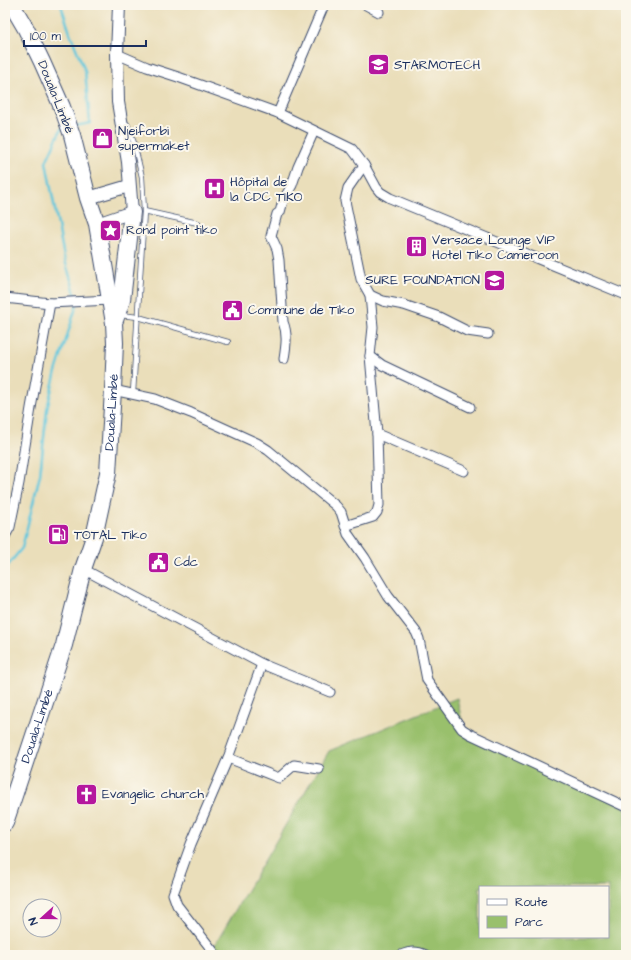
<svg xmlns="http://www.w3.org/2000/svg" width="631" height="960" viewBox="0 0 631 960" font-family="'Architects Daughter',sans-serif">
  <style>
    .green { fill: #99c06c; stroke: #5a7865; fill-rule: evenodd }
    .lines { fill: none; stroke-linecap: round; stroke-linejoin: round }
    .stream { stroke: #60c7dd; stroke-width: 2.5 }
    .lane-casing { stroke: #3a496c; stroke-width: 6 }
    .street-casing { stroke: #3a496c; stroke-width: 11 }
    .secondary-casing { stroke: #3a496c; stroke-width: 14 }
    .highway-casing { stroke: #3a496c; stroke-width: 18 }
    .lane { stroke: #fff; stroke-width: 4.5 }
    .street { stroke: #fff; stroke-width: 9 }
    .secondary { stroke: #fff; stroke-width: 12 }
    .highway { stroke: #fff; stroke-width: 16 }
    .labels { text-anchor: middle; dominant-baseline: central; stroke-width: 4; stroke-linejoin: round; paint-order: stroke }
    .poi-label { font-size: 13px; fill: #1b2f5e; stroke: #fbf7ec; text-anchor: start }
    .street-label { font-size: 13px; fill: #1b2f5e; stroke: #fbf7ec }
  </style>
  <rect width="100%" height="100%" fill="#fbf7ec"/>
  <filter id="ink" filterUnits="userSpaceOnUse"><feTurbulence type="fractalNoise" baseFrequency=".025" numOctaves="2"/><feDisplacementMap in="SourceGraphic" scale="8" xChannelSelector="R" yChannelSelector="G"/><feConvolveMatrix kernelMatrix="1 2 1 2 8 2 1 2 1" color-interpolation-filters="sRGB"/></filter>
  <filter id="wash" filterUnits="userSpaceOnUse"><feTurbulence type="fractalNoise" baseFrequency=".012" numOctaves="4" result="noise"/><feDisplacementMap in="SourceGraphic" scale="16" xChannelSelector="R" yChannelSelector="G"/><feGaussianBlur stdDeviation="0.9" result="paint"/><feColorMatrix in="noise" values="0 0 0 0 0 0 0 0 0 0 0 0 0 0 0 0 0 1.4 0 .05"/><feComposite in="paint" operator="in"/></filter>
  <g filter="url(#wash)">
    <rect width="100%" height="100%" fill="#eadeba"/>
    <path class="green" d="M457 698 464 731 626 807V955H209L329 751ZM480 887H608V937H480Z"/>
    <g class="lines">
      <g class="stream">
        <polyline points="61,5 70,33 85,71 90,123 75,126"/>
        <polyline points="65,128 61,129 46,162 64,257 77,300"/>
        <polyline points="5,569 22,548 40,475 47,409 55,375 77,304"/>
      </g>
    </g>
  </g>
  <g filter="url(#ink)">
    <g class="lines">
      <defs>
        <g id="lane">
          <polyline points="127,124 134,143 142,177 144,211 133,393"/>
          <polyline points="144,211 198,223"/>
          <polyline points="120,315 138,317 228,342"/>
        </g>
        <g id="street">
          <polyline points="366,5 379,12"/>
          <polyline points="117,54 147,67 178,77 278,113 352,149 364,165 376,187 380,192 390,198 626,295"/>
          <polyline points="278,113 324,5"/>
          <polyline points="370,295 383,301 404,305 439,317 467,331 488,334"/>
          <polyline points="5,298 50,303 110,300"/>
          <polyline points="370,356 382,365 470,407"/>
          <path d="M284 359C286 346 288 334 283 322L279 260 277 249 271 236 272 232 277 214 280 212 283 201 292 185 298 167 314 131"/>
          <polyline points="113,390 155,399 191,413 257,443 268,450 336,506 341,512 348,534 365,558 388,596 416,632 419,639 427,680 462,729 470,734 626,807"/>
          <polyline points="377,434 464,471"/>
          <polyline points="345,526 373,517 377,512 379,505 377,434 370,356 373,327 370,295 361,279 345,201 348,188 364,165"/>
          <polyline points="5,536 10,527 19,483 31,408 50,303"/>
          <polyline points="83,569 262,664 330,692"/>
          <polyline points="228,758 279,778 294,765 319,769"/>
          <polyline points="216,955 177,905 173,894 191,844 228,758 262,664"/>
          <path d="M401 955C411 951 417 951 426 955"/>
        </g>
        <g id="secondary">
          <polyline points="88,198 129,186"/>
          <polyline points="97,224 132,212 128,162 118,102 117,54 119,5"/>
        </g>
        <g id="highway">
          <polyline points="115,320 122,300 132,212"/>
          <path id="s1" d="M5 823 64 645 83 569 94 537 108 473 113 390 115 343 114 323 97 224 88 198 72 135 62 107 42 62 26 29 12 5"/>
        </g>
      </defs>
      <use href="#lane" class="lane-casing"/>
      <use href="#street" class="street-casing"/>
      <use href="#secondary" class="secondary-casing"/>
      <use href="#highway" class="highway-casing"/>
      <use href="#lane" class="lane"/>
      <use href="#street" class="street"/>
      <use href="#secondary" class="secondary"/>
      <use href="#highway" class="highway"/>
    </g>
  </g>
  <defs>
    <symbol id="school-square" viewBox="-11 -11 22 22"><rect x="-9" y="-9" width="18" height="18" rx="4" fill="#b5179e" stroke="#fbf7ec"/><path d="M0-5L7-2L0 1L-7-2ZM-4 1L0 2.5L4 1V4Q0 6-4 4Z" fill="#fff"/></symbol>
    <symbol id="shop-square" viewBox="-11 -11 22 22"><rect x="-9" y="-9" width="18" height="18" rx="4" fill="#b5179e" stroke="#fbf7ec"/><path d="M-5-2.5h2.3a2.7 3.5 0 0 1 5.4 0H5L5.5 6h-11ZM-1.5-2.5h3a1.5 2.3 0 0 0-3 0Z" fill="#fff"/></symbol>
    <symbol id="hospital-square" viewBox="-11 -11 22 22"><rect x="-9" y="-9" width="18" height="18" rx="4" fill="#b5179e" stroke="#fbf7ec"/><path d="M-5-5h3v3.5h4V-5h3V5h-3V1.5h-4V5h-3Z" fill="#fff"/></symbol>
    <symbol id="sight-square" viewBox="-11 -11 22 22"><rect x="-9" y="-9" width="18" height="18" rx="4" fill="#b5179e" stroke="#fbf7ec"/><path d="M0-6L1.8-2.2L6-1.7L2.9 1.2L3.7 5.4L0 3.3L-3.7 5.4L-2.9 1.2L-6-1.7L-1.8-2.2Z" fill="#fff"/></symbol>
    <symbol id="building-square" viewBox="-11 -11 22 22"><rect x="-9" y="-9" width="18" height="18" rx="4" fill="#b5179e" stroke="#fbf7ec"/><path d="M-4-6H4V6H1V3H-1V6H-4ZM-2.5-4.3h1.7v1.8h-1.7ZM.8-4.3h1.7v1.8H.8ZM-2.5-1h1.7V.8h-1.7ZM.8-1h1.7V.8H.8Z" fill="#fff"/></symbol>
    <symbol id="civic-square" viewBox="-11 -11 22 22"><rect x="-9" y="-9" width="18" height="18" rx="4" fill="#b5179e" stroke="#fbf7ec"/><path d="M-.6-6.5H3V-4.5H.6V-3L4-1V1h2V6H-6V1h2V-1L-.6-3ZM-1.2 2.5V6h2.4V2.5Z" fill="#fff"/></symbol>
    <symbol id="fuel-square" viewBox="-11 -11 22 22"><rect x="-9" y="-9" width="18" height="18" rx="4" fill="#b5179e" stroke="#fbf7ec"/><path d="M-5.5-6h7V0h2V4h1.3V-2.5L3-4.5l.8-.8L6-3V5H2.5V1h-1V6h-7ZM-4.2-4.7v3.2H.2V-4.7Z" fill="#fff"/></symbol>
    <symbol id="church-square" viewBox="-11 -11 22 22"><rect x="-9" y="-9" width="18" height="18" rx="4" fill="#b5179e" stroke="#fbf7ec"/><path d="M-1.2-6h2.4v3.5h3.3v2.4h-3.3V6h-2.4V-.1h-3.3v-2.4h3.3Z" fill="#fff"/></symbol>
  </defs>
  <g fill-rule="evenodd">
    <use href="#school-square" x="366" y="52" width="25" height="25"/>
    <use href="#shop-square" x="90" y="126" width="25" height="25"/>
    <use href="#hospital-square" x="202" y="176" width="25" height="25"/>
    <use href="#sight-square" x="98" y="218" width="25" height="25"/>
    <use href="#building-square" x="404" y="234" width="25" height="25"/>
    <use href="#school-square" x="482" y="268" width="25" height="25"/>
    <use href="#civic-square" x="220" y="298" width="25" height="25"/>
    <use href="#fuel-square" x="46" y="522" width="25" height="25"/>
    <use href="#civic-square" x="146" y="550" width="25" height="25"/>
    <use href="#church-square" x="74" y="782" width="25" height="25"/>
  </g>
  <g class="labels">
    <g class="poi-label">
      <text x="394" y="65">STARMOTECH</text>
      <text x="118" y="131">Njeiforbi<tspan x="118" dy="15">supermaket</tspan></text>
      <text x="230" y="182">Hôpital de<tspan x="230" dy="15">la CDC TIKO</tspan></text>
      <text x="126" y="230">Rond point tiko</text>
      <text x="432" y="240">Versace Lounge VIP<tspan x="432" dy="15">Hotel Tiko Cameroon</tspan></text>
      <text x="480" y="280" text-anchor="end">SURE FOUNDATION</text>
      <text x="248" y="310">Commune de Tiko</text>
      <text x="74" y="535">TOTAL Tiko</text>
      <text x="174" y="562">Cdc</text>
      <text x="102" y="794">Evangelic church</text>
    </g>
    <g class="street-label">
      <text transform="translate(56 97) rotate(68)">Douala-Limbé</text>
      <text stroke="none"><textPath href="#s1" startOffset="426">Douala-Limbé</textPath></text>
      <text stroke="none"><textPath href="#s1" startOffset="102">Douala-Limbé</textPath></text>
    </g>
  </g>
  <rect width="631" height="960" fill="none" stroke="#fbf7ec" stroke-width="20"/>
  <rect x="479" y="886" width="130" height="52" fill="#fbf7ec" stroke="#a1a7b3"/>
  <rect x="487" y="899" width="20" height="6" fill="#ffffff" stroke="#a1a7b3"/>
  <text x="515" y="906" font-size="12" fill="#1b2f5e">Route</text>
  <rect x="487" y="916" width="20" height="12" fill="#99c06c" stroke="#a1a7b3"/>
  <text x="515" y="926" font-size="12" fill="#1b2f5e">Parc</text>
  <g transform="translate(42 918) rotate(249)"><circle r="19" fill="#fbf7ec" stroke="#a1a7b3"/>
  <path d="M0-3L7 15L0 10L-7 15Z" fill="#b5179e"/>
  <text y="-6" font-size="11" font-weight="bold" text-anchor="middle" fill="#1b2f5e">N</text>
  </g>
  <path d="M24 40v6h122v-6" fill="none" stroke="#1b2f5e" stroke-width="2"/>
  <text x="30" y="40" font-size="12" fill="#1b2f5e" stroke="#fbf7ec" stroke-width="3" paint-order="stroke">100 m</text>
</svg>
